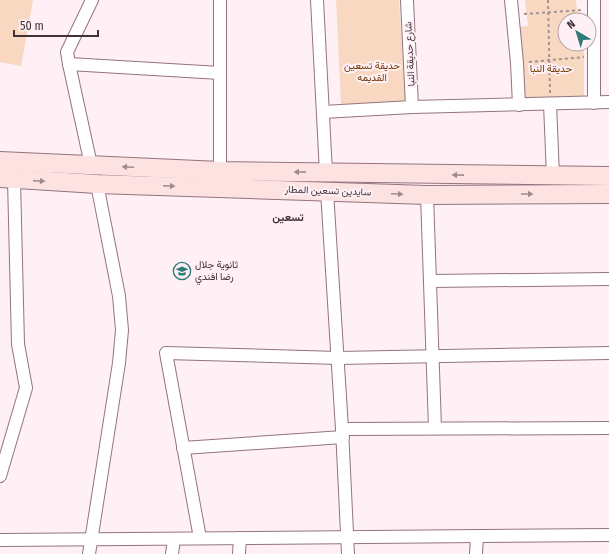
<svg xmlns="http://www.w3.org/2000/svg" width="609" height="554" viewBox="0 0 609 554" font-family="'Fira Sans Condensed',Vazirmatn,sans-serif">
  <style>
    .green { fill: #f8d8c0 }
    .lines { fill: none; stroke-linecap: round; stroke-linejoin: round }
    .street-casing { stroke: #94737f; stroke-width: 14 }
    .secondary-casing { stroke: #94737f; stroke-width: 20 }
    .path { stroke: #a09197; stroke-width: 2; stroke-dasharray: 3 3; stroke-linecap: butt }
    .street { stroke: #fff; stroke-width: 12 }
    .secondary { stroke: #fce2e0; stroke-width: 18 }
    .oneway { fill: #9e8a8c }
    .labels { text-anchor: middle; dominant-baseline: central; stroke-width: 4; stroke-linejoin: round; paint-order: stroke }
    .street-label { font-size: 10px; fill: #413238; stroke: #fff0f5 }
    .park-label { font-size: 10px; fill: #6e3901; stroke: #fff0f5 }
    .poi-label { font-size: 10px; fill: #413238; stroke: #fff0f5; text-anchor: start }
    .neighbourhood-label { font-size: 11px; font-weight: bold; fill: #413238; stroke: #fff0f5 }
  </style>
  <rect width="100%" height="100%" fill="#fff0f5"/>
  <g class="green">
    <polygon points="0,0 33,0 21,66 0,62"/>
    <polygon points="336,0 399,0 406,104 341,105"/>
    <polygon points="525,0 576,0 578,20 565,20 565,44 584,44 584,96 525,98 519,27 528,26"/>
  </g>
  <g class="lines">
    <defs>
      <g id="street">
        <polyline points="317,0 326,173"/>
        <polyline points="407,0 412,107"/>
        <polyline points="511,0 517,63 519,105"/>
        <polyline points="594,0 594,103"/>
        <polyline points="69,64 220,73"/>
        <polyline points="550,104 553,176"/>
        <polyline points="323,112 412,107 609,102"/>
        <polyline points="91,165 69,64 67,52 92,0"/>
        <polyline points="220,171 220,0"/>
        <polyline points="327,191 342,429 348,554"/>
        <polyline points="427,195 435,428"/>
        <polyline points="430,281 609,279"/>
        <polyline points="342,429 609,428"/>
        <polyline points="183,448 343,437"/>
        <polyline points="0,476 26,388 18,344 14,179"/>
        <polyline points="200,538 166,353 338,358 609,353"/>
        <polyline points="0,540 609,535"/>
        <polyline points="89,554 119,363 122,330 119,296 97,184"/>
        <polyline points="172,554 174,539"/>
        <polyline points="239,554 240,538"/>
        <polyline points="476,554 477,536"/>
      </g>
      <g id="secondary">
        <polyline points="0,161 220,171 609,176"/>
        <polyline points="0,178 97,184 427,195 609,194"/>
      </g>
    </defs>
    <use href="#street" class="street-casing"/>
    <use href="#secondary" class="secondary-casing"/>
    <g class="path">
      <polyline points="548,0 550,93"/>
      <polyline points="524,14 583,10"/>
      <polyline points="529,62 584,57"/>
    </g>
    <use href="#street" class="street"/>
    <use href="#secondary" class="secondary"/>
  </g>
  <defs><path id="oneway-solid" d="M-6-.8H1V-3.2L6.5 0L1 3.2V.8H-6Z"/></defs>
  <g class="oneway">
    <use href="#oneway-solid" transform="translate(128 167) rotate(-178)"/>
    <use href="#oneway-solid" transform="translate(300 172) rotate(-179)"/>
    <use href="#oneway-solid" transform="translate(458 175) rotate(-179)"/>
    <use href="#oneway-solid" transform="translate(39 181) rotate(3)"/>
    <use href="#oneway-solid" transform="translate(169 186) rotate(2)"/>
    <use href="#oneway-solid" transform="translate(397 194) rotate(2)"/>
    <use href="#oneway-solid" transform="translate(527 194)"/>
  </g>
  <defs>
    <symbol id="school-ring" viewBox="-11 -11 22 22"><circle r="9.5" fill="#fff0f5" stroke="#307979" stroke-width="1.5"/><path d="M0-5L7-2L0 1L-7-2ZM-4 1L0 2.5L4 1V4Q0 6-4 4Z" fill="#307979"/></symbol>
  </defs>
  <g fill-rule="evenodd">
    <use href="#school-ring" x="172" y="261" width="20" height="20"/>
  </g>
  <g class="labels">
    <g class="street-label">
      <text transform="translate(410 54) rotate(-93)">شارع حديقة النبا</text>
      <text transform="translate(328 191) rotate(2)">سايدين تسعين المطار</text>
    </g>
    <g class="park-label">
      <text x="372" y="66">حديقة تسعين<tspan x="372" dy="12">القديمه</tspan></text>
      <text x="551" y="69">حديقة النبا</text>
    </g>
    <g class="poi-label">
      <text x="195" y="265">ثانوية جلال<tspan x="195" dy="12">رضا افندي</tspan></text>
    </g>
    <g class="neighbourhood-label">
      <text x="288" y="217">تسعین</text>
    </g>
  </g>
  <g transform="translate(577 32) rotate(322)"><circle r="19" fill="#fff0f5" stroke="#b3a4a9"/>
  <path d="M0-3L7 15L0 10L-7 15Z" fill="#307979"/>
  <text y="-6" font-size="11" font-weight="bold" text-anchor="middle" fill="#413238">N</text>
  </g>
  <path d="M14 30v6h84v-6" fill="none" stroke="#413238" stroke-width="2"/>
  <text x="20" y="30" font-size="12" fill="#413238" stroke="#fff0f5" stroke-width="3" paint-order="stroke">50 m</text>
</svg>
